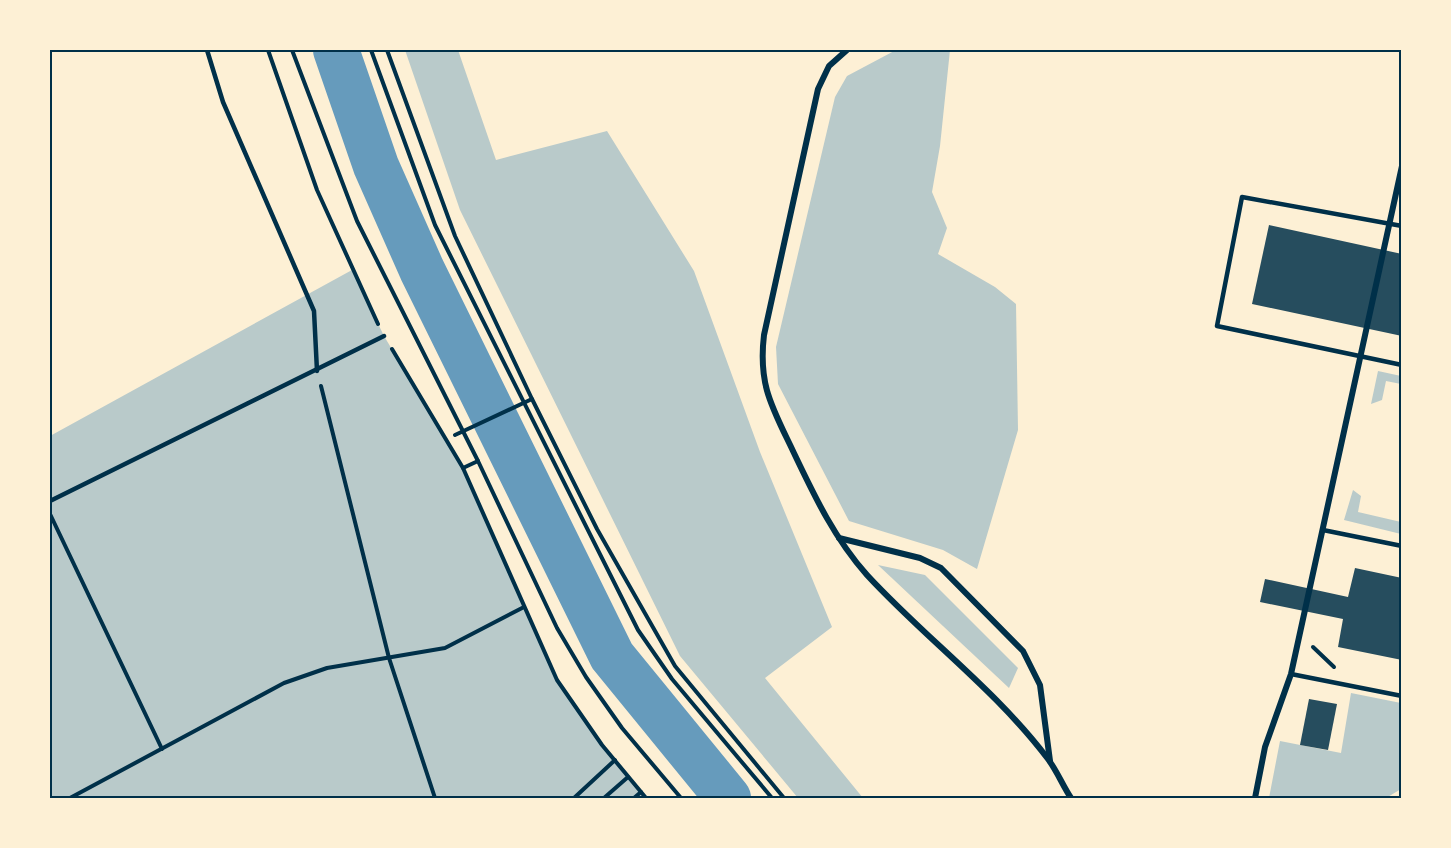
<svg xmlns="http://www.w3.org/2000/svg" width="1451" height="848" viewBox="0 0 1451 848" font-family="Inter,sans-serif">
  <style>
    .green { fill: #b9caca }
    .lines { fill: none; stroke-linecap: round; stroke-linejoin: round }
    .river { stroke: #669bbc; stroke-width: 46 }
    .building { fill: #264d5e }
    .path { stroke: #003049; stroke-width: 4 }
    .service { stroke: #003049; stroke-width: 4.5 }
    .minor { stroke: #003049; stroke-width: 6 }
    .neatline { fill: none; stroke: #003049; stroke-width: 2 }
  </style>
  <rect width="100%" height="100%" fill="#fdf0d5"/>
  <g class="green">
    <polygon points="405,50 458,50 496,160 607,131 694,271 760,452 832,627 765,678 863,798 798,798 680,656 460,210"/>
    <polygon points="896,50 950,50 940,146 932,192 947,228 938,254 995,287 1016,304 1018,430 977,569 943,550 849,521 778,384 776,347 835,97 847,76"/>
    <polygon points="352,270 384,336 463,468 557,680 602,745 646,798 50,798 50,436"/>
    <polygon points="1378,371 1401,376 1401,384 1386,381 1382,400 1371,404"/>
    <polygon points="1353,490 1361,496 1358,512 1401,522 1401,534 1344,520"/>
    <polygon points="878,565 925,575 1018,668 1009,688"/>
    <polygon points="1351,693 1401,703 1401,789 1386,798 1269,798 1280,741 1341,753"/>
  </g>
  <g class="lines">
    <polyline class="river" points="336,50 376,166 422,270 612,656 728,798"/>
  </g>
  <g class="building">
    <polygon points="1269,225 1402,254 1402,336 1252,304"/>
    <polygon points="1355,568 1402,578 1402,660 1338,647 1343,619 1260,602 1265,579 1348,597"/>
    <polygon points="1309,699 1337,704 1328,750 1300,745"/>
  </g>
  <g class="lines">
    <g class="path">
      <polyline points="268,50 317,190 378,324"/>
      <polyline points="292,50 357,221 478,461 557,628 586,677 622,728 681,798"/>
      <polyline points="371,50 435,225 638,630 672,679 772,798"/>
      <polyline points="387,50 455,236 532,399 597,529 675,666 784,798"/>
      <polyline points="392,349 463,468 557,680 602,745 646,798"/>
      <polyline points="321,386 389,658 435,798"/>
      <polyline points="455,435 532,399"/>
      <polyline points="463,468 478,461"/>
      <polyline points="50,514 162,749"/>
      <polyline points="1313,647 1334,667"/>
      <polyline points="70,798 284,683 327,668 445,648 524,607"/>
      <polyline points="574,798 615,760"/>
      <polyline points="604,798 628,777"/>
      <polyline points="634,798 641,792"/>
    </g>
    <g class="service">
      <polyline points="207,50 223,102 314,311 317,371"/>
      <polyline points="1402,226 1242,197 1217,326 1402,365"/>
      <polyline points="50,501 384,336"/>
      <polyline points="1323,530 1402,546"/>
      <polyline points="1291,674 1402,696"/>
    </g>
    <g class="minor">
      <path d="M847 50 829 66 818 89 764 335C758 385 772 407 793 451 814 495 834 538 867 575 925 638 996 690 1048 759 1057 771 1063 786 1071 798"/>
      <polyline points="839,538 920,558 941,568 1023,651 1040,685 1050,761"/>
      <polyline points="1255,798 1265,747 1291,674 1402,166"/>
    </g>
  </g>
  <rect width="1451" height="848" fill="none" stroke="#fdf0d5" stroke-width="102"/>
  <rect x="51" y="51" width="1349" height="746" class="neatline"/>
</svg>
